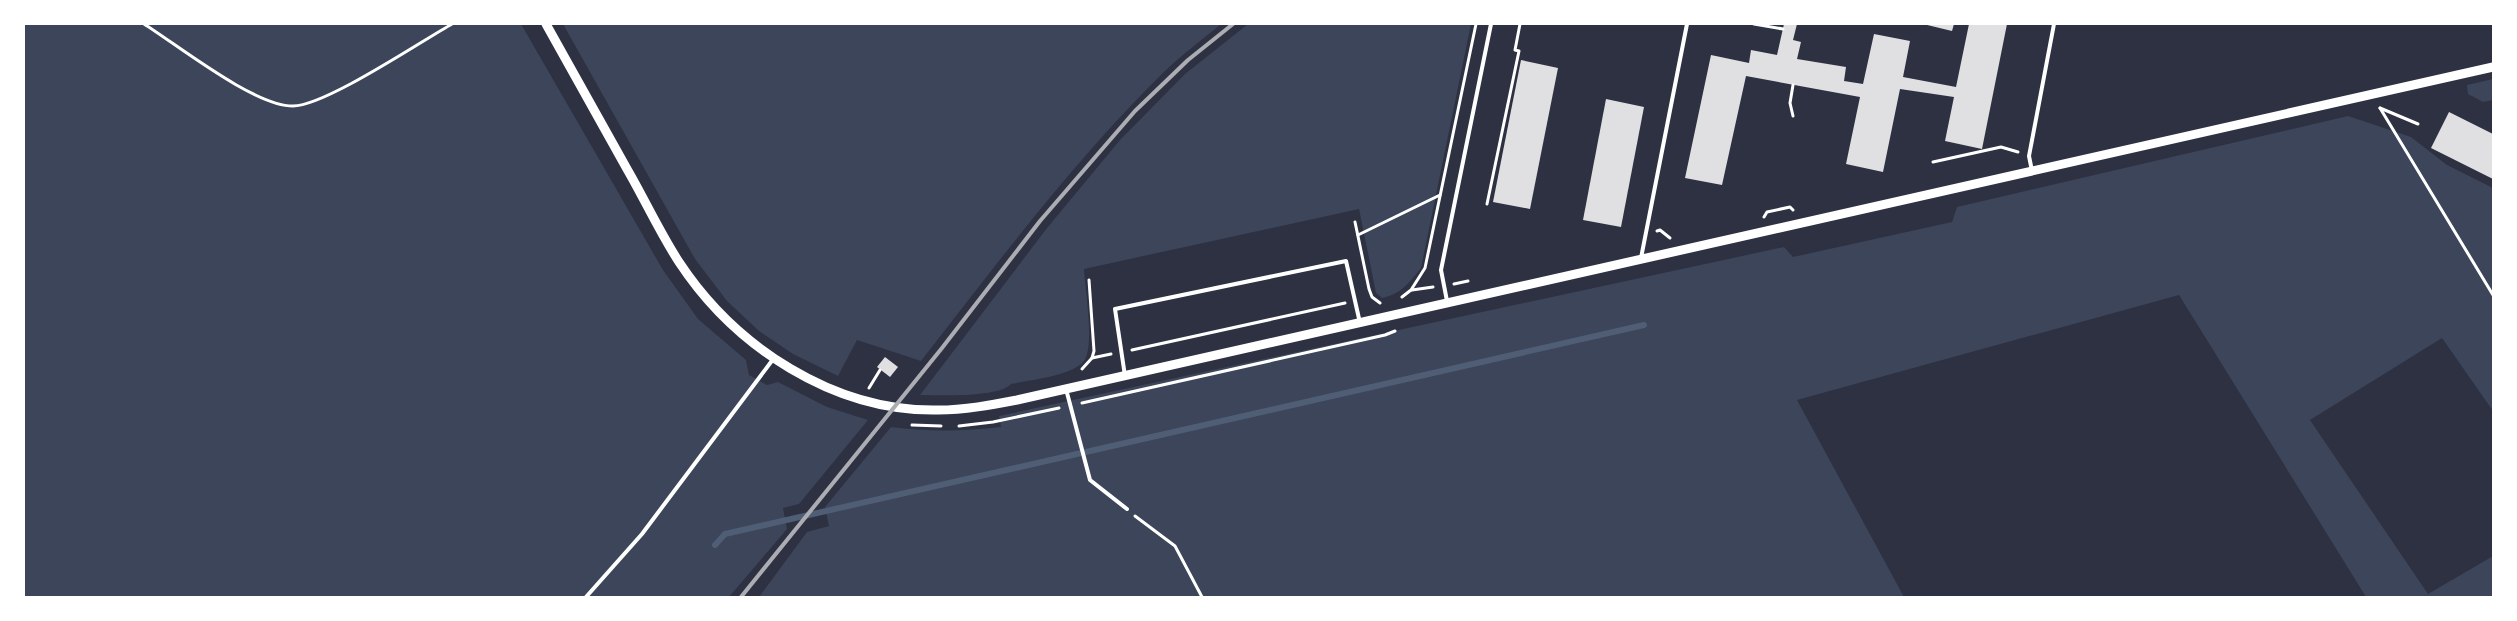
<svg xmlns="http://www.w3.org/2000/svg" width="2517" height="621" viewBox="0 0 2517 621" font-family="'PT Sans',sans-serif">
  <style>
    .green { fill: #3c4559 }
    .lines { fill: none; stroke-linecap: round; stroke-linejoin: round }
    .stream { stroke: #4f5d75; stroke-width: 6 }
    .building { fill: #e0e0e3 }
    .path { stroke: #fff; stroke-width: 3 }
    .service { stroke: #fff; stroke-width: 4 }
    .tertiary { stroke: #fff; stroke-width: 9 }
    .rail { stroke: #abadb3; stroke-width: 4 }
  </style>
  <rect width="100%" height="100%" fill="#2d3142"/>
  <g class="green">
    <polygon points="24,24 521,24 663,270 698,319 746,360 749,375 767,385 778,382 827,407 868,420 799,504 783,508 787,529 729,597 24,597"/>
    <path d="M563 24H1221C1203 39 1183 54 1166 70 1075 159 999 261 921 361L857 340 838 376 793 354 759 331 727 301 695 259Z"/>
    <path d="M1248 24H1471L1421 268C1409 283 1401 294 1382 298L1376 293 1359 209 1084 269C1085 288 1095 347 1084 361 1072 376 1030 380 1011 384 998 398 940 395 920 395L1047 228 1120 140 1185 74Z"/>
    <polygon points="2493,79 2493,100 2483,102 2468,94 2467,85"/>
    <path d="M2348 116 2411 137 2447 165 2493 188V411L2442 338 2310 420 2428 594 2493 556V597H2366L2179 295 1797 400 1904 597H759L807 532 829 526 825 507 891 427C928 432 964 431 1001 427L999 416 1784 247 1793 257 1952 222 1957 207Z"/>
  </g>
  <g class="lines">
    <polyline class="stream" points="715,545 725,534 1644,325"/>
  </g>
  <g class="building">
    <polygon points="1784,24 1797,24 1793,40 1801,42 1797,59 1846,67 1844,81 1863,84 1874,34 1910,41 1903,77 1956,87 1969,24 2007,24 1982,149 1945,141 1954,97 1900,89 1883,172 1846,164 1860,97 1746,76 1722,185 1685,178 1711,55 1749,63 1751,50 1777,55"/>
    <polygon points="1923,24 1954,24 1952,31"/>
    <polygon points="1521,60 1558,68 1530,209 1493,202"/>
    <polygon points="1606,99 1644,107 1621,227 1583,220"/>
    <polygon points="2449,112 2493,134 2493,179 2431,148"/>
    <polygon points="885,357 898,367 890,377 877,367"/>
  </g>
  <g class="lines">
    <g class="path">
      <path d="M144 24C179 46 254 106 293 106 325 106 420 42 452 24"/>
      <polyline points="1754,24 1783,29"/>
      <polyline points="1793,85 1790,103 1793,116"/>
      <polyline points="2380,108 2418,124"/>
      <polyline points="2380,108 2493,295"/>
      <polyline points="1933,162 2001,147 2018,152"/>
      <polyline points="1487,204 1519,51 1515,50 1520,24"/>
      <polyline points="1764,217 1767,212 1790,207 1793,210"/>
      <polyline points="1355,222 1369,289 1372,297 1380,303"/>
      <polyline points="1657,231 1660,230 1670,238"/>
      <polyline points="1358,235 1440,195"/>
      <polyline points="1454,284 1468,281"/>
      <polyline points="1412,290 1433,287"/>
      <polyline points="1402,297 1411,290 1425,268 1476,24"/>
      <polyline points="1132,350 1345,303"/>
      <polyline points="1092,358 1111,354"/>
      <polyline points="1082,369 1092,358 1094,351 1089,280"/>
      <polyline points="869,388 880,370"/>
      <polyline points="1082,403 1385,335 1395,331"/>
      <polyline points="912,425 941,426"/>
      <polyline points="959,426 993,422 1059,408"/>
      <polyline points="1135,516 1175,546 1202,597"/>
    </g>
    <g class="service">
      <polyline points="2032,171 2029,156 2054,24"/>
      <polyline points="1641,258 1687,24"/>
      <polyline points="1447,301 1441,270 1491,24"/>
      <polyline points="1125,376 1115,309 1346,261 1360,323"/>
      <polyline points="1066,389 1090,480 1127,509"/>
      <polyline points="586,597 642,534 774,358"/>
    </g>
    <path class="tertiary" d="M546 24C573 72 600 121 627 169 645 200 660 233 679 262 735 347 834 412 938 410 965 410 991 405 1017 400L2493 67"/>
    <polyline class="rail" points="741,597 942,348 1040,221 1135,111 1188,60 1233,24"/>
  </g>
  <rect width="2517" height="621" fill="none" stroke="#ffffff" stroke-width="50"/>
</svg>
